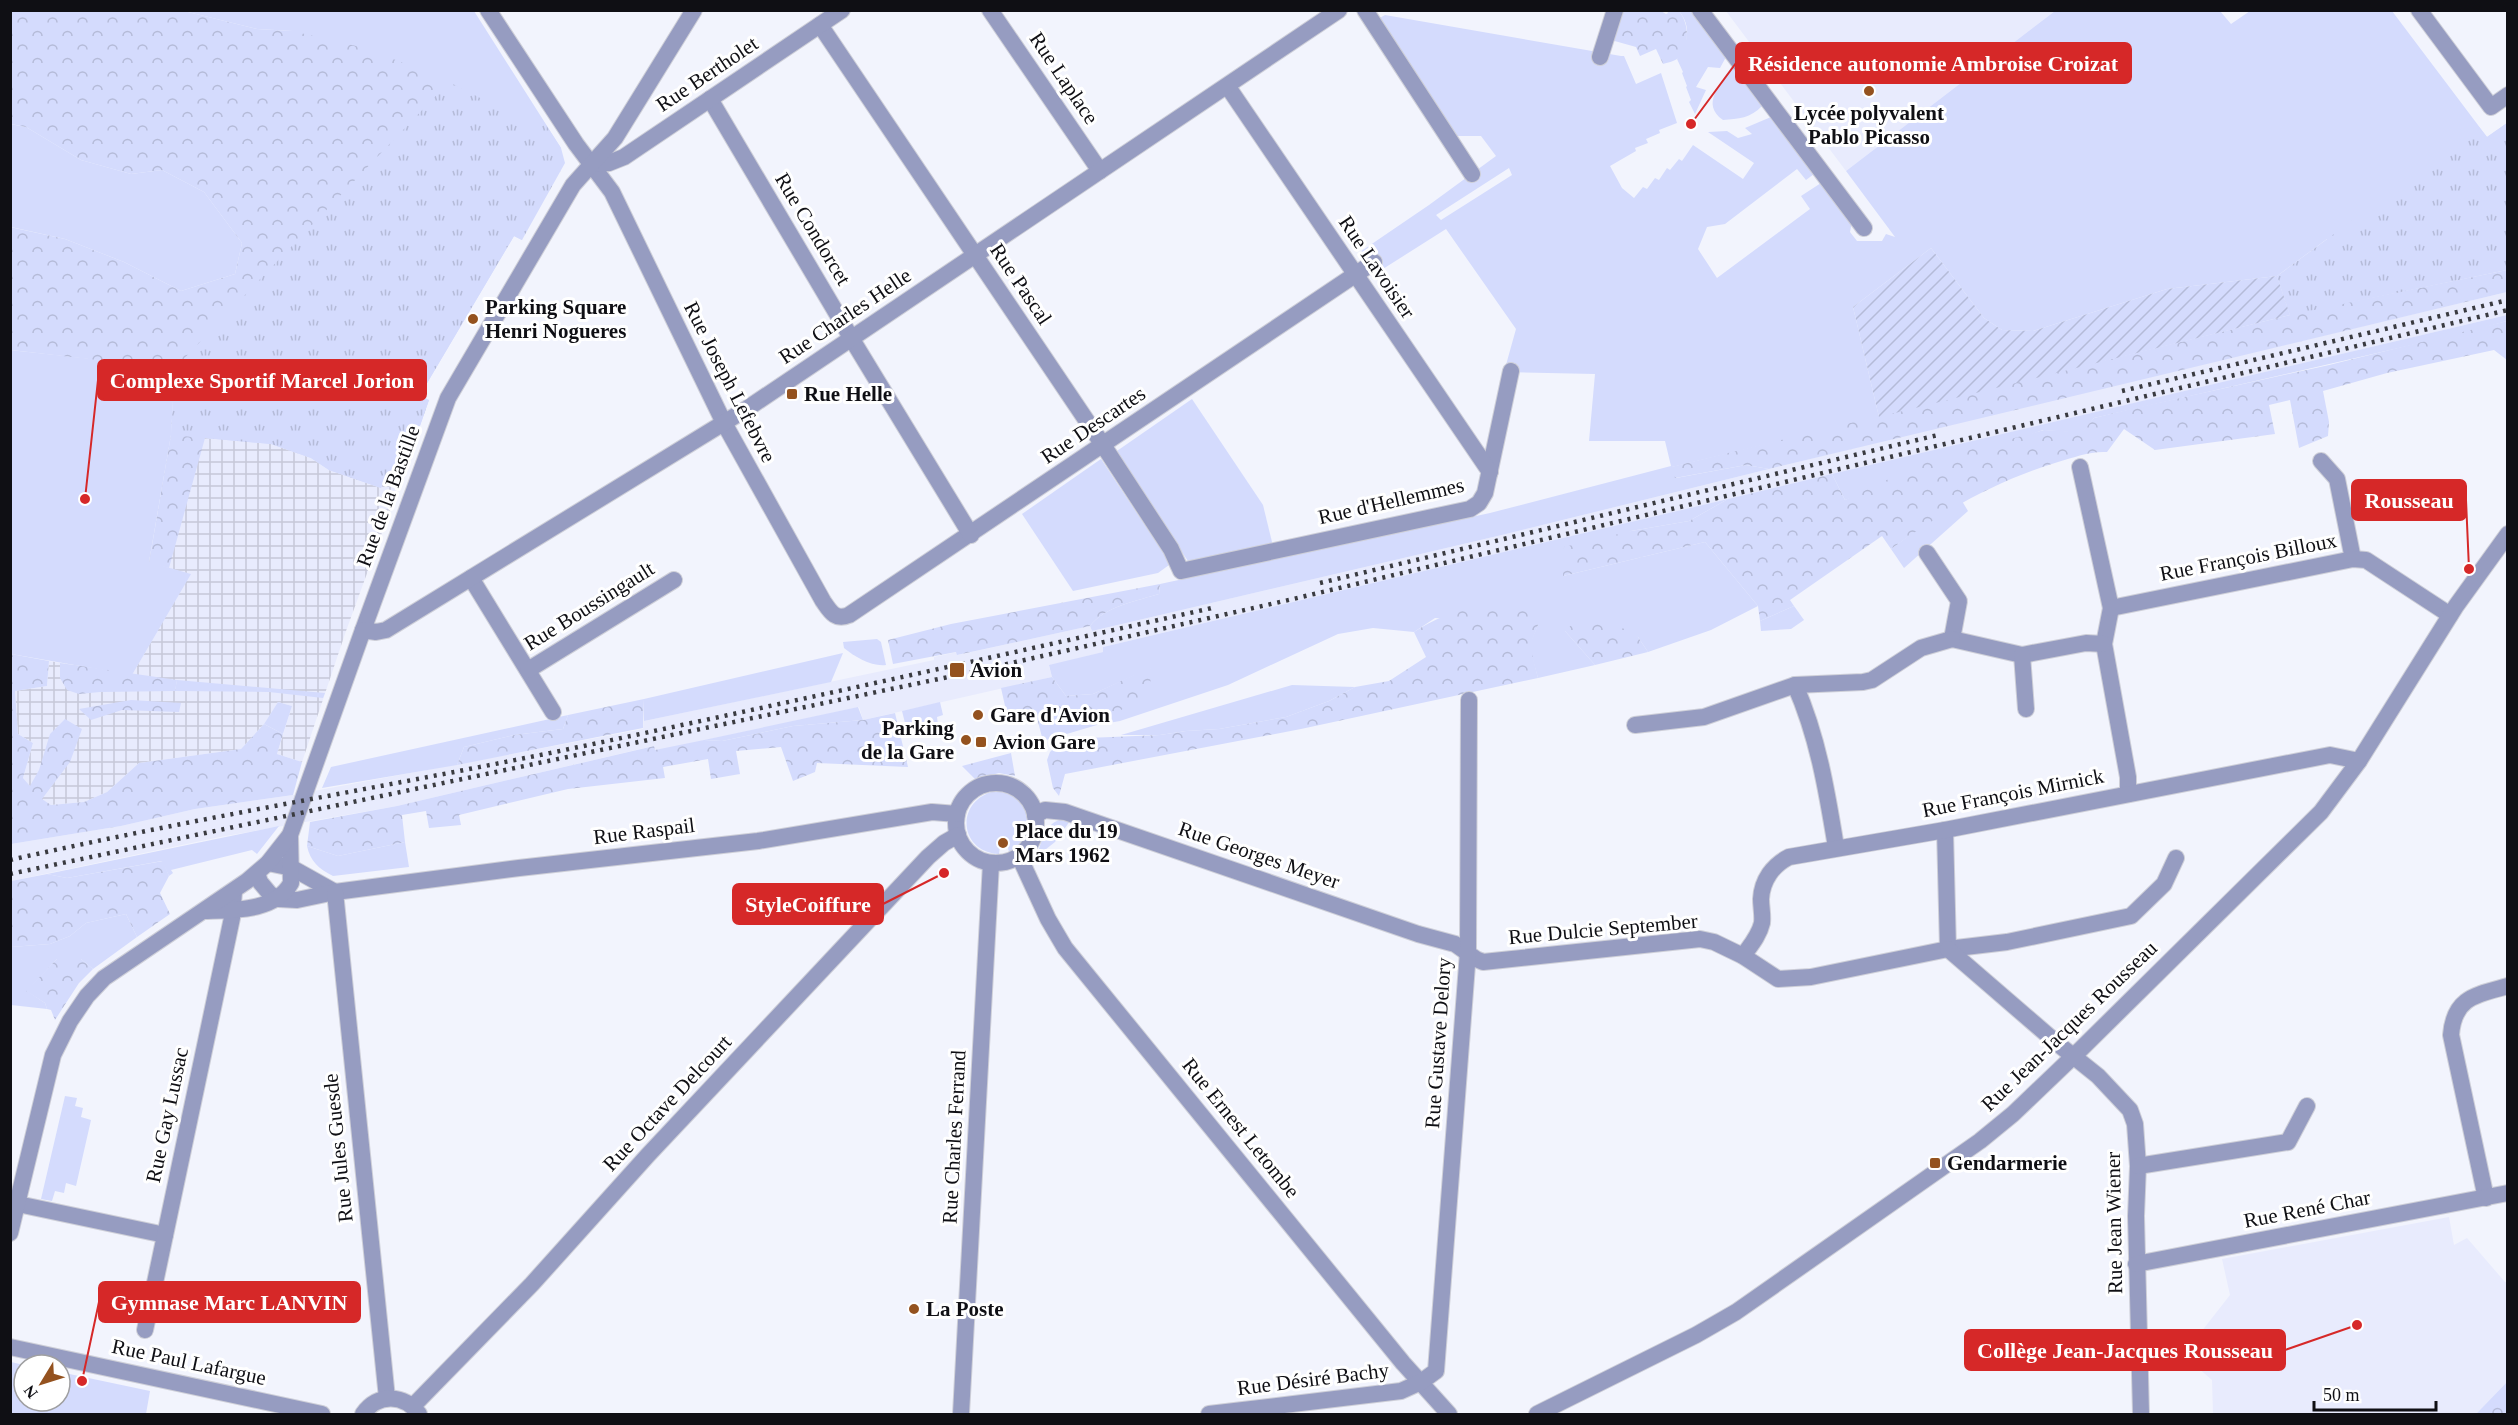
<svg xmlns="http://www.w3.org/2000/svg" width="2518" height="1425" viewBox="0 0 2518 1425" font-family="Georgia,serif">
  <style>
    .built { fill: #e8ebfd }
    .industrial { fill: url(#industrial-grid) }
    .grass { fill: #d4dbfd; fill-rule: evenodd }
    .forest { fill: url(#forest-crowns) }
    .park { fill: url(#park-tufts) }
    .garden { fill: url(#garden-furrows) }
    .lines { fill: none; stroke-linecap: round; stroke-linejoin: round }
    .minor-casing { stroke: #cecfd8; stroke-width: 18 }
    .tertiary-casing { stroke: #cecfd8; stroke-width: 18 }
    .minor { stroke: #969cc1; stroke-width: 16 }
    .tertiary { stroke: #969cc1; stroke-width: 16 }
    .rail { stroke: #3a3b40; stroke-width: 4.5; stroke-dasharray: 3 6; stroke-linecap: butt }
    .poi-dot { fill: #94521f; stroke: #fff; stroke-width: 2 }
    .labels { text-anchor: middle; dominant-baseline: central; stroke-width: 6; stroke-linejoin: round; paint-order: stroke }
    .street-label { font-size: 21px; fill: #0f0f14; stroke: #fff }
    .poi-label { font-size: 21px; font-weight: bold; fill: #0f0f14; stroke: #fff; text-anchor: start }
    .leader { fill: none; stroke: #d62828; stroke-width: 2 }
    .callout-dot { fill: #d62828; stroke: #fff; stroke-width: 2 }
    .callout { fill: #d62828; stroke: #d62828; stroke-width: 2 }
    .callout-label { font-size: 22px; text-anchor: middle; font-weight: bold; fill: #fff }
  </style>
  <defs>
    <pattern id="industrial-grid" width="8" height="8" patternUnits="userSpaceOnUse" patternTransform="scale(1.5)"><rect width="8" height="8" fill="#e8ebfd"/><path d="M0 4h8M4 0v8" fill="none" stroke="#c6c8d8"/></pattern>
    <pattern id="forest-crowns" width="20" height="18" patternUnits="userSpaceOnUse" patternTransform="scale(1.5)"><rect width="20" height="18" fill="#d4dbfd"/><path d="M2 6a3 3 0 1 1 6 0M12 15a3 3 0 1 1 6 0" fill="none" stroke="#b5bbd8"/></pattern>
    <pattern id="park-tufts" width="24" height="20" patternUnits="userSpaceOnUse" patternTransform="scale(1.5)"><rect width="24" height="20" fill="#d4dbfd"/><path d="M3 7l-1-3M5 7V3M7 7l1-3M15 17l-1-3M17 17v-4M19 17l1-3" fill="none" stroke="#b5bbd8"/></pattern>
    <pattern id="garden-furrows" width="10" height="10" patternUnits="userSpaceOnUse" patternTransform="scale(1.5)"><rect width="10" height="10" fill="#d4dbfd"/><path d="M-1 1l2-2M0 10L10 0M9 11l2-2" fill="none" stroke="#b5bbd8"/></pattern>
  </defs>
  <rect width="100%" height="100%" fill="#f2f4fd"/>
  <g class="built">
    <polygon points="1726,11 2055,11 1846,171"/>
    <polygon points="2507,292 2507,315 1103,647 1103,652 1049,666 1052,677 863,720 859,707 655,751 653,746 397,806 220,837 11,881 11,844 121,826 195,809 293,795 554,746 643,729 644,721 934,660 934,657 957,652 958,655 1090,626 1092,631 1506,534 1951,424"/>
    <polygon points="2449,1217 2454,1245 2467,1238 2505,1282 2507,1282 2507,1382 2476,1414 2213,1414 2212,1380 2183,1355 2230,1295 2222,1259"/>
  </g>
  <polygon class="industrial" points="171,435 271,444 311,458 329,470 381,488 385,478 400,483 346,631 302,762 277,754 292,706 278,702 264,724 241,749 139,763 107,792 84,802 51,805 41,799 23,778 33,743 18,734 15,691 47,686 49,661 132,675 190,574 149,563"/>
  <g class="grass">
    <polygon points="184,11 474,11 561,148 531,148 522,240 514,236 420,395 292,31 257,29"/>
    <path d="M1679 11H1691L1726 57 1720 68 1708 67 1696 87 1706 90 1695 114 1689 102 1691 100 1686 87 1687 86 1682 73 1683 72 1677 59C1688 43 1692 27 1679 11Z"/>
    <path d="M2055 11H2220L2231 24 2250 11H2392L2487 137 2507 123V270L2327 239 2277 276 2167 289 2033 331 2002 330 1984 318 1931 248 1853 307 1879 417 1672 467 1676 478 1746 465 1769 469 1506 534 1092 631 1090 626C1105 606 1137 601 1159 594L1160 584 1490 513 1671 466 1665 441H1589L1595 374 1504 372 1516 329 1446 229 1375 274 1360 252 1429 205 1496 156 1481 136H1455L1378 19 1385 15 1621 56H1624L1636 84 1661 73 1677 123 1659 130 1660 133 1646 139 1648 143 1635 148 1636 151 1610 166 1622 188 1634 198 1643 187 1647 189 1655 178 1659 180 1667 168 1670 170 1679 159 1682 161 1693 145 1743 179 1754 163 1708 132 1727 131 1738 138 1752 134 1745 128 1771 117 1814 174 1806 180 1797 169 1725 224 1707 227 1698 249 1717 278 1810 209 1801 196 1821 183 1852 221 1850 232 1857 241H1882L1886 234 1895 237 1846 171ZM1509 168 1512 175 1441 220 1436 215Z"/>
    <path d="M1732 66 1762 106C1751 118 1738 119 1723 120 1700 104 1721 84 1732 66Z"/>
    <polygon points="10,124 26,127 81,160 131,174 162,170 204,192 242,243 235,274 181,291 124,262 65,239 11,227"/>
    <polygon points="2507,315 2507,321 2464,333 2094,418 2082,433 2043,430 1845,500 1832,474"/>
    <polygon points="10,350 175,368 171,435 149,562 191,574 132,675 11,654"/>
    <polygon points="1192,399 1263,505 1273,546 1195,563 1188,561 1114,453"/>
    <polygon points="1101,459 1168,560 1169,565 1158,573 1073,591 1022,514"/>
    <polygon points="1728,499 1689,521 1631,531 1563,576 1705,542 1758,606 1711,630 1648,652 1638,637 1565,631 1595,665 1538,678 1529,646 1538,625 1435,618 1414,632 1373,628 1338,634 1228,685 1120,721 1097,725 1121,708 1151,668 1093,694 1066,696 1052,677 1049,665 1103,652 1103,647"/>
    <polygon points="1962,501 1968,511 1904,568 1891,549 1926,523"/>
    <polygon points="1794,606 1804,620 1791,629 1761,631 1760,621"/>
    <path d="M877 639 881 642 886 665C872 667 855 657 844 648L843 642Z"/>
    <polygon points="843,653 831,682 644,721 644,699"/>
    <polygon points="177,680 325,693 323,698 269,692 175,691"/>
    <polygon points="1292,685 1355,687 1329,701 1286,717 1219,729 1186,731 1160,735 1121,735"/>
    <polygon points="278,702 292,706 283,734 264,724"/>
    <polygon points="940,702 943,715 937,717 938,726 945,725 946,732 941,734 939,728 908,735 902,711"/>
    <polygon points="858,707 863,720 793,726 722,741 704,740"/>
    <polygon points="568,715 563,729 514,735 464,747 457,765 322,788 331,767"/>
    <path d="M995 791C1033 794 1041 834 1009 852L1006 839H1001L999 854C958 852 955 800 995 791Z"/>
    <path d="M1063 819 1070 821 1055 842 1036 857C1042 842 1045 822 1063 819Z"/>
    <polygon points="279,826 257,854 252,850 171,870 173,873 169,876 162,861 67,878 47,874"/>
    <path d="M405 842 409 867 333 876C319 869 310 861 307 846L338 856Z"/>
    <polygon points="126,914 137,937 93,969 81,959 57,959 27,991 45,1003 47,1009 11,1005 11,947 50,944 70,936 86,923"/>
    <polygon points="65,1096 77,1098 75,1106 83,1108 81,1117 91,1120 76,1186 66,1183 64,1193 55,1191 52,1201 41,1199"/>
    <polygon points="11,1362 24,1365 24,1401 60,1401 60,1372 150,1391 146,1414 11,1414"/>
  </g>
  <g class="forest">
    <polygon points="11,11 184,11 257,29 292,31 369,49 449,82 505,113 362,394 429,400 400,483 385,478 381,488 329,470 311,458 271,444 205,438 169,568 149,563 171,435 175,369 11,350 10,227 65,239 124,262 181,291 235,274 242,243 204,192 162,170 131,174 81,160 26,127 11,124"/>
    <path d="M1622 11H1661L1666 14 1668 13 1667 11H1679C1689 23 1691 47 1677 59 1674 61 1667 63 1663 64L1656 49 1640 56 1636 47 1611 40Z"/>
    <polygon points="2507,270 2507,292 1769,469 1746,465 1675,478 1671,467 2290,315 2277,276 2350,302"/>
    <path d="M2507 321V360L2494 350 2387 373 2323 391 2329 422 2328 436 2299 448 2290 400 2269 405 2275 434 2155 450 2124 429 2107 452C2090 451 2075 457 2058 462 1996 481 1943 511 1891 549L1882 536 1790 600 1794 606 1760 621 1758 606 1705 542 1563 576 1564 547 1631 531 1689 521 1728 499 1832 474 1845 500 1924 462 2044 430 2082 432 2094 418 2135 408 2329 365Z"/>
    <path d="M1160 584 1159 594C1137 601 1105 606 1090 626L957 655 956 652 893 664 888 640 951 624Z"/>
    <path d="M1533 605 1538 625 1530 646 1538 678 1301 729 1065 774 1059 796 1053 788 1047 760 1050 752 1056 746 1087 738 1160 735 1186 731 1219 729 1286 717 1329 701 1355 687 1389 681 1426 657 1414 632C1458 604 1483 607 1533 605Z"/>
    <polygon points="1605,618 1638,637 1648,652 1595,665 1565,631 1577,620"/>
    <polygon points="11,654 49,661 47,686 15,691 18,734 33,743 23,778 30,786 39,770 50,734 65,719 82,729 70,762 42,799 51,805 84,802 107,792 139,763 241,749 264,724 283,734 277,754 302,762 293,795 195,809 121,826 11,844"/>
    <polygon points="60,663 177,680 175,691 100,692 79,694 67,690 60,678"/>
    <polygon points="1151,667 1150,692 1097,725 1043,741 1036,714 1008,719 1001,688 1052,677 1066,696 1093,694"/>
    <polygon points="644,699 643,728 457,765 464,747 514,735 563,729 568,715"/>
    <polygon points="131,700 181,703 179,712 122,710 91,720 79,709"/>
    <polygon points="895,713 908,767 817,763 815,772 793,781 781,747 736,751 740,774 711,779 708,759 663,767 665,778 568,789 459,815 461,825 429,828 426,811 402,815 405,842 338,856 307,846 310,822 397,806 654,746 655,750 704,740 722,741 793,726 863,720"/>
    <polygon points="1011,753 1015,776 999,773 975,779 962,766"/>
    <polygon points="163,861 169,876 160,893 170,914 137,937 126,914 86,923 70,936 50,944 11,947 11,881 47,874 67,878"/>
    <polygon points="57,959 81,959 93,969 79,983 55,1020 51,1010 47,1009 45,1003 26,991"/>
    <polygon points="2507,1382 2507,1414 2476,1414"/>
  </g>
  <g class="park">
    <polygon points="449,82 521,119 542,119 561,148 565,163 522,240 514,236 420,395 429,400 400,483 385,478 381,488 329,470 311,458 271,444 171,435 175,368"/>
    <polygon points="2507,123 2507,270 2290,315 2277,276 2479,127 2487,137"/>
  </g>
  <polygon class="garden" points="1931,248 1984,318 2002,330 2033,331 2167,289 2277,276 2290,315 1879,417 1853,307"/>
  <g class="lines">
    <defs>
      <g id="minor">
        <path d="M488 10 576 144 612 192 724 423 823 601C830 611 835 621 849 615L1374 262"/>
        <polyline points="990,10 1100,171"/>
        <polyline points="1365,10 1472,174"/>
        <polyline points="1700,10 1864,228"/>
        <polyline points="2419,10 2491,107 2508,95"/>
        <polyline points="820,25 1103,445 1171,549 1181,571 1470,509 1479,503 1485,493 1511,371"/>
        <polyline points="1600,57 1615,10"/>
        <polyline points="1228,87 1490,472"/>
        <polyline points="710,99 856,346 971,535"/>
        <polyline points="592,164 609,163 624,157 842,10"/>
        <polyline points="2321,461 2337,479 2353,559"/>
        <polyline points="2080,467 2111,608 2104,644 2128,777 2128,794"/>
        <polyline points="1927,553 1959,601 1952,639"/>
        <polyline points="471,578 553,712"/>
        <polyline points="2111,608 2353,559 2366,560 2450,615"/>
        <polyline points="363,630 448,398 573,185 615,138 694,10"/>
        <polyline points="1952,639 2022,655 2086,643 2104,644"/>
        <polyline points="2022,655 2026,709"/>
        <polyline points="528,670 674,580"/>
        <path d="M1795 685C1818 737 1827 792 1836 847"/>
        <polyline points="1635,725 1704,717 1795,685 1863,682 1872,680 1921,648 1952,639"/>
        <circle cx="996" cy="823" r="40"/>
        <polyline points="1035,815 1045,810 1065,812 1418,934 1455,944 1476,959 1483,962 1700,939 1714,942 1743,956 1778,979 1811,977 1948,949 2007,942 2131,916 2164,884 2176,858"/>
        <polyline points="1945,830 1948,949"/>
        <polyline points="1019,856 1048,919 1065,948 1403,1363 1449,1414"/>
        <polyline points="268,863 292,868 335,892"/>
        <polyline points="257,873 260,882 270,894 279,899 297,900 335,892 519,868 758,841 932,812 957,814"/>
        <polyline points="335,892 387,1398"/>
        <polyline points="1948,949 2058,1044 2098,1076 2130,1110 2135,1124 2138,1166 2136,1216 2141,1414"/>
        <path d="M1743 956C1750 946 1759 936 1762 923 1763 915 1761 907 1761 899 1762 880 1773 865 1789 857L1945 830 2330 755 2359 761"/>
        <polyline points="2138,1166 2288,1142 2307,1106"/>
        <path d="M2486 1198 2451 1035C2454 997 2476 995 2508 986"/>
        <polyline points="18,1204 165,1235"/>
        <polyline points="2136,1264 2508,1193"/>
        <polyline points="145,1330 232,918 234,892"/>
        <polyline points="10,1347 322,1414"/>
        <polyline points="413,1406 532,1284 648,1155 928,857 944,843 958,835"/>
        <path d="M363 1414C378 1393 404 1394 419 1414"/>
        <polyline points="961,1414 991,863"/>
        <polyline points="1209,1414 1401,1391 1421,1382 1436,1371 1468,952 1469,700"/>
        <polyline points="1537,1414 1696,1335 1736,1312 1980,1141 2013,1114 2081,1049 2321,812 2359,761 2456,606 2508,534"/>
      </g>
      <g id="tertiary">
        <path d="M204 911C233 910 275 912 291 883L290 835"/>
        <polyline points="10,1233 53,1055 70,1021 87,996 104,978 247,881 268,863 290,835 363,630 376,632 386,630 748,408 1339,10"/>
      </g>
    </defs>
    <use href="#minor" class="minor-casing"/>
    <use href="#tertiary" class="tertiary-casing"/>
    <use href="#minor" class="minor"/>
    <use href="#tertiary" class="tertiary"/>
    <g class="rail">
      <polyline points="2122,391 2508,300"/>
      <polyline points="1320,583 1938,435"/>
      <path d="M10 860C191 819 374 789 555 752 774 706 993 657 1212 608"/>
      <polyline points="10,874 972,672 1293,599 2508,310"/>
    </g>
  </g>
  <g class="poi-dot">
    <circle cx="1869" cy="91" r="6"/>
    <circle cx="473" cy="319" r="6"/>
    <rect x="786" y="388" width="12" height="12" rx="3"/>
    <rect x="949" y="662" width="16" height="16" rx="3"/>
    <circle cx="978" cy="715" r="6"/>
    <circle cx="966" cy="740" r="6"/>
    <rect x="975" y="736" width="12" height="12" rx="3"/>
    <circle cx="1003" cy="843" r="6"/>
    <rect x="1929" y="1157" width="12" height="12" rx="3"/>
    <circle cx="914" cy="1309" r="6"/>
  </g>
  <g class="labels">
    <g class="street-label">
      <text transform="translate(707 74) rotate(-34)">Rue Bertholet</text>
      <text transform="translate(1064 78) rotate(56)">Rue Laplace</text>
      <text transform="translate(813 229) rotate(59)">Rue Condorcet</text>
      <text transform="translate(1377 267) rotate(56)">Rue Lavoisier</text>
      <text transform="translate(1021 284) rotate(56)">Rue Pascal</text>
      <text transform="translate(845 316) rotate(-34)">Rue Charles Helle</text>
      <text transform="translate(730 382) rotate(63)">Rue Joseph Lefebvre</text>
      <text transform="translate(1093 425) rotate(-34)">Rue Descartes</text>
      <text transform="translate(388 496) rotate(-70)">Rue de la Bastille</text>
      <text transform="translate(1391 501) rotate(-13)">Rue d'Hellemmes</text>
      <text transform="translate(2248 557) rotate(-11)">Rue François Billoux</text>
      <text transform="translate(589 606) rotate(-32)">Rue Boussingault</text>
      <text transform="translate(2013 793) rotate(-11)">Rue François Mirnick</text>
      <text transform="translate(644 831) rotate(-7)">Rue Raspail</text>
      <text transform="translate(1259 855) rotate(19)">Rue Georges Meyer</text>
      <text transform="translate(1603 929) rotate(-5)">Rue Dulcie September</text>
      <text transform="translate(2069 1026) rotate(-44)">Rue Jean-Jacques Rousseau</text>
      <text transform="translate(1438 1043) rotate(-86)">Rue Gustave Delory</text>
      <text transform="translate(667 1103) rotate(-47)">Rue Octave Delcourt</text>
      <text transform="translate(167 1115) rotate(-78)">Rue Gay Lussac</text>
      <text transform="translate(1241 1128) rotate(51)">Rue Ernest Letombe</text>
      <text transform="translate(954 1137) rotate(-87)">Rue Charles Ferrand</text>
      <text transform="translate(338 1148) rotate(-96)">Rue Jules Guesde</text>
      <text transform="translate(2307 1209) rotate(-11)">Rue René Char</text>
      <text transform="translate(2114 1223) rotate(-91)">Rue Jean Wiener</text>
      <text transform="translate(189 1362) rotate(12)">Rue Paul Lafargue</text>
      <text transform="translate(1313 1379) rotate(-7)">Rue Désiré Bachy</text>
    </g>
    <g class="poi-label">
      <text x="1869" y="113" text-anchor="middle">Lycée polyvalent<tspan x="1869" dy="24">Pablo Picasso</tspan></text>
      <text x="485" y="307">Parking Square<tspan x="485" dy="24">Henri Nogueres</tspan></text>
      <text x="804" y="394">Rue Helle</text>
      <text x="970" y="670">Avion</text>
      <text x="990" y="715">Gare d'Avion</text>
      <text x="954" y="728" text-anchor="end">Parking<tspan x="954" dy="24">de la Gare</tspan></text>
      <text x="993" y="742">Avion Gare</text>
      <text x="1015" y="831">Place du 19<tspan x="1015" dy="24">Mars 1962</tspan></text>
      <text x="1947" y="1163">Gendarmerie</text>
      <text x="926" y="1309">La Poste</text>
    </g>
  </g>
  <path class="leader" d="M1691 124L1736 63M85 499L98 380M2469 569L2466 500M944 873L883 904M82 1381L99 1302M2357 1325L2285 1350"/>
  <g class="callout-dot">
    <circle cx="1691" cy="124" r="6"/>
    <circle cx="85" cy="499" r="6"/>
    <circle cx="2469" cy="569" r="6"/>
    <circle cx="944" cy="873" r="6"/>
    <circle cx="82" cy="1381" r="6"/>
    <circle cx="2357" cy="1325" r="6"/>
  </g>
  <g class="callout">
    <rect x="1736" y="43" width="395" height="40" rx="6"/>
    <rect x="98" y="360" width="328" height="40" rx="6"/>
    <rect x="2352" y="480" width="114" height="40" rx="6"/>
    <rect x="733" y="884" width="150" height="40" rx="6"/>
    <rect x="99" y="1282" width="261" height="40" rx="6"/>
    <rect x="1965" y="1330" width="320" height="40" rx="6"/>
  </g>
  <g class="callout-label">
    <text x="1933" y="71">Résidence autonomie Ambroise Croizat</text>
    <text x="262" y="388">Complexe Sportif Marcel Jorion</text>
    <text x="2409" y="508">Rousseau</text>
    <text x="808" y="912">StyleCoiffure</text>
    <text x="229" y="1310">Gymnase Marc LANVIN</text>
    <text x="2125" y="1358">Collège Jean-Jacques Rousseau</text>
  </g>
  <rect width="2518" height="1425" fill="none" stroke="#0f0f14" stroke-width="24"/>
  <g transform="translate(42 1383) rotate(232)"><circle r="28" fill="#ffffff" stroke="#9f9fa1" stroke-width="1.5"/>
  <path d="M0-4.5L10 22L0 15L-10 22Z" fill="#94521f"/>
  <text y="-9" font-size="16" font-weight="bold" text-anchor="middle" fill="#0f0f14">N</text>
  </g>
  <path d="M2314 1401v9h122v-9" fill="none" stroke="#0f0f14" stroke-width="3"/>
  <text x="2323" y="1401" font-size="18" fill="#0f0f14" stroke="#ffffff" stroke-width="4.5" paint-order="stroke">50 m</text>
</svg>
